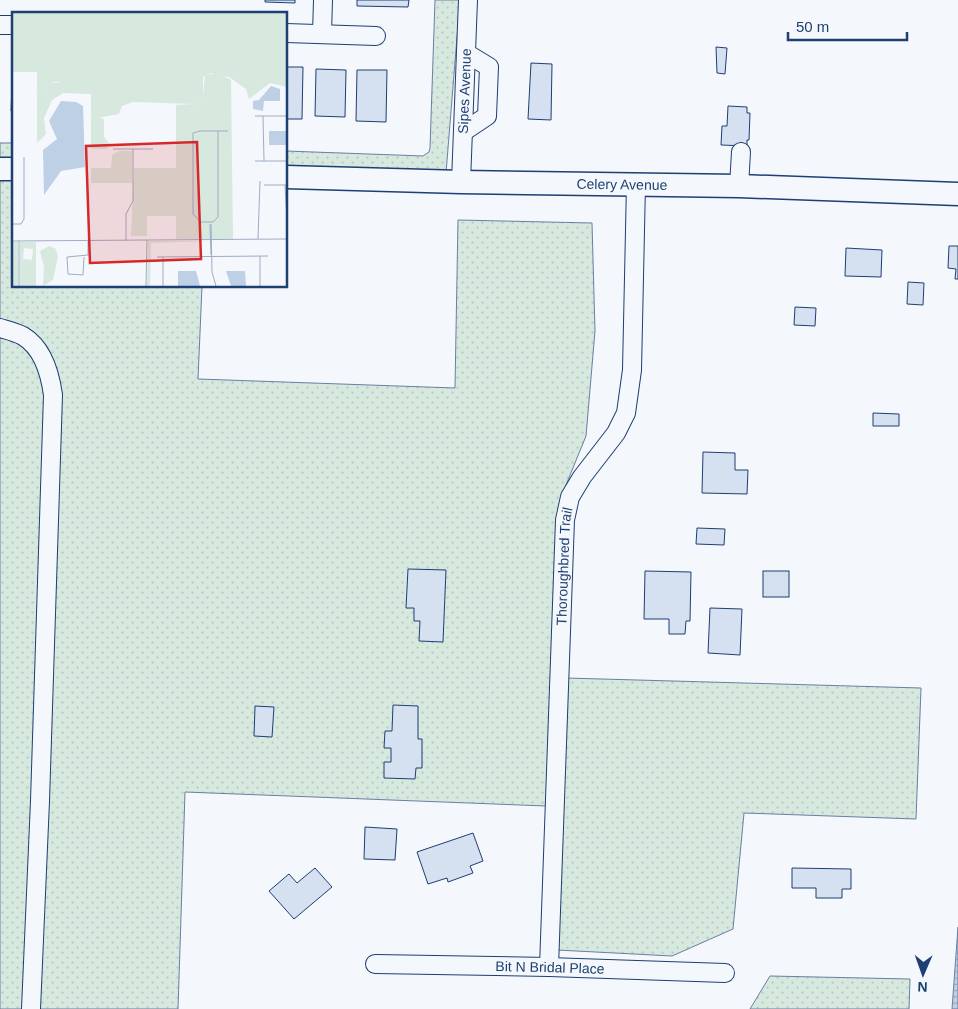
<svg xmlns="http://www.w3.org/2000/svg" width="958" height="1009" viewBox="0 0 958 1009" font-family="Arial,sans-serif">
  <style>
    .grass { fill: url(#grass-dots); stroke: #687fa3 }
    .water { fill: url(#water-rules); stroke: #687fa3 }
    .building { fill: #d5e0f0; stroke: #1d3f73 }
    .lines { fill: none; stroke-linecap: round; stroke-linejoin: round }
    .minor-casing { stroke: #1d3f73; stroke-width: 20 }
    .major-casing { stroke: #1d3f73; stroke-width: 25 }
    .minor { stroke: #f4f7fb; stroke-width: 18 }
    .major { stroke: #f4f7fb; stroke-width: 22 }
    .labels { text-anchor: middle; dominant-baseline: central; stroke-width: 4; stroke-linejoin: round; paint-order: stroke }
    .street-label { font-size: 14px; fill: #1d3f73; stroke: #f4f7fb }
    .inset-road { fill: none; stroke: #9eadc5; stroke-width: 1 }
    .view { fill: #d62828; fill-opacity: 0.15; stroke: #d62828; stroke-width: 2.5 }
    .inset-edge { fill: none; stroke: #1d3f73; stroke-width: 2.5 }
  </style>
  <defs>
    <pattern id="grass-dots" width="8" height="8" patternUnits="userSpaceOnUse" patternTransform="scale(1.25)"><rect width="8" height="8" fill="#d7e8df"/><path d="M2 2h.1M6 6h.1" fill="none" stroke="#b8c8c3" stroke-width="1.8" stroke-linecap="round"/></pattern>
    <pattern id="water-rules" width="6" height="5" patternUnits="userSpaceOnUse" patternTransform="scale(1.25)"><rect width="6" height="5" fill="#bed0e5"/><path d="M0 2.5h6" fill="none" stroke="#9aaabe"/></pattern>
  </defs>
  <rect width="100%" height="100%" fill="#f4f7fb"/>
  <g class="grass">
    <polygon points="435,0 460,0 446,173 286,168 286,151 423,156 429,152 430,148"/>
    <rect x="0" y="143" width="14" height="17"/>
    <polygon points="0,178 14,178 14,286 202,286 198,379 455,388 458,220 592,223 595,331 586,436 566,485 557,519 546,806 185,792 178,1009 0,1009"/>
    <polygon points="566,678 921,688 916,819 744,813 733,929 672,956 557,950"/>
    <polygon points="770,976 910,979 909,1009 750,1009"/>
  </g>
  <polygon class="water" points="958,927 958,1009 952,1009"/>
  <g class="building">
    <polygon points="265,0 295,0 295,3 265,2"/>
    <polygon points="357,0 409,0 408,7 357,6"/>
    <polygon points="716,47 727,48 725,74 717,73"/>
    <polygon points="13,59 14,59 14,111 11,111"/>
    <polygon points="531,63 552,64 551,120 528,119"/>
    <polygon points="286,67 303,67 302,119 286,119"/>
    <polygon points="316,69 346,70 345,117 315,116"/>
    <polygon points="357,70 387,70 386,122 356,121"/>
    <polygon points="728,106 747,107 747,113 750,113 749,140 747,140 747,146 721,145 722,126 727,126"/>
    <polygon points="949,246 958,246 958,279 955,279 956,269 948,268"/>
    <polygon points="846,248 882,250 881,277 845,276"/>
    <polygon points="908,282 924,283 923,305 907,304"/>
    <polygon points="795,307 816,308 815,326 794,325"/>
    <polygon points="873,413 899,414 899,426 873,426"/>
    <polygon points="703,452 735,453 735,470 748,470 747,494 702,493"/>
    <polygon points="697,528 725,529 724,545 696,544"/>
    <polygon points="408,569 446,570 443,642 419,641 420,621 414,621 414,608 406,608"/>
    <polygon points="645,571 691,572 690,621 686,621 685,634 669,634 669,619 644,619"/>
    <rect x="763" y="571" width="26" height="26"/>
    <polygon points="710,608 742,609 740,655 708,653"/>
    <polygon points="393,705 418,706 418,739 422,739 422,768 416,768 415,779 384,778 384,762 391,762 391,748 384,748 385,731 392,731"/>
    <polygon points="255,706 274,707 272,737 254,736"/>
    <polygon points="365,827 397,829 395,860 364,859"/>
    <polygon points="473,833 483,861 470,866 473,873 448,882 447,878 428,884 417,852"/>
    <polygon points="315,868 332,887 294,919 269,891 289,874 297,883"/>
    <polygon points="792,868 851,869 851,889 842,889 842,898 816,898 816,888 792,888"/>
  </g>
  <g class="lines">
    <defs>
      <g id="minor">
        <polyline points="0,25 14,25"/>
        <polyline points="286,33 376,36"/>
        <polyline points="322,34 323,0"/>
        <polyline points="463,132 487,116 489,67 466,53"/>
        <path id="s1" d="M461 182 468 0"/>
        <polyline points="739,186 741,152"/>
        <path d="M0 328C7 330 16 332 23 336 43 348 50 373 53 395L40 801 31 1009"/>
        <path id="s2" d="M375 964 549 967 725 973"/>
        <path id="s3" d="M549 967 565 520 570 497 582 477 616 433 626 413 632 370 636 184"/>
      </g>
      <g id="major">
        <polyline points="0,169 14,169"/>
        <path id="s4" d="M286 177 461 182 739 186 958 194"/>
      </g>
    </defs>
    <use href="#minor" class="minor-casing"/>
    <use href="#major" class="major-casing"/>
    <use href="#minor" class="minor"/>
    <use href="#major" class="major"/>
  </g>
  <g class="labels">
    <g class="street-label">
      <text stroke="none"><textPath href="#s1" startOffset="91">Sipes Avenue</textPath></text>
      <text stroke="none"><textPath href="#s4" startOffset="336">Celery Avenue</textPath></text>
      <text stroke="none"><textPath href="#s3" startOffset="401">Thoroughbred Trail</textPath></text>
      <text stroke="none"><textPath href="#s2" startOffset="175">Bit N Bridal Place</textPath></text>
    </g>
  </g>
  <g transform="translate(12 12)">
    <rect width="275" height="275" fill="#f4f7fb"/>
    <path d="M206 61 219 68 221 227H164V204H135V224H119L122 156H164V93L183 92 191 85 193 63ZM32 71H50L51 81 40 88 32 106 34 122 25 131V82ZM79 104 92 107V125L98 133 95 137H79ZM107 139H120V171H79V156H99L100 143ZM136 229H198L139 231 138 274H135ZM0 230H6V274H0ZM8 230H24V274H8ZM12 236 21 237 20 248 11 247Z" fill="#d7e8df" fill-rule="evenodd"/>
    <path d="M0 1H275V75L258 71 237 87 234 77 217 65 199 61 191 65V85L183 92 121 90 110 94 107 102 86 106 79 104V82L51 81 50 71 44 70 31 72 25 82V60H0ZM37 234 44 237 46 245 41 268 31 274 32 255 28 239Z" fill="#d7e8df"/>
    <path d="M259 74 268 77V89H252L251 99 241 97V89L247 88ZM49 89 64 90 71 94 73 155 49 159 32 183 31 138 45 127 37 109ZM257 119H275V133H257ZM166 259H184L188 274H166ZM214 259H233L234 274H219Z" fill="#bed0e5"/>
    <path class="inset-road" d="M243 104H275M251 104 252 149M206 119V205L201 210H189L181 202V121L188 119H216M101 137H141M243 149H275M252 173H275M273 173 275 207M0 212H9L12 207V145M198 212 199 243M199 212 200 260 204 274M246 227 248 169M0 229 275 227M7 229V274M114 229V202L121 189V137M248 244V274M72 245 71 263 56 262 55 245 76 243V229M145 245 256 244M151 245V274M134 274 135 228"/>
    <path class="view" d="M185 130 189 247 78 251 74 134Z"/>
    <rect width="275" height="275" class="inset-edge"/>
  </g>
  <g transform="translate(923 974) rotate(182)" stroke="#f4f7fb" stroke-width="4" paint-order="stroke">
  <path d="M0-4L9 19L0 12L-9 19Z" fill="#1d3f73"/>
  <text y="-8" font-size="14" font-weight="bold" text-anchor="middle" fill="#1d3f73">N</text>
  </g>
  <path d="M788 32v8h119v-8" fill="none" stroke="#1d3f73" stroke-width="2.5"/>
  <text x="796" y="32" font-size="15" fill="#1d3f73" stroke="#f4f7fb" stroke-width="4" paint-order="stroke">50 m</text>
</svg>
